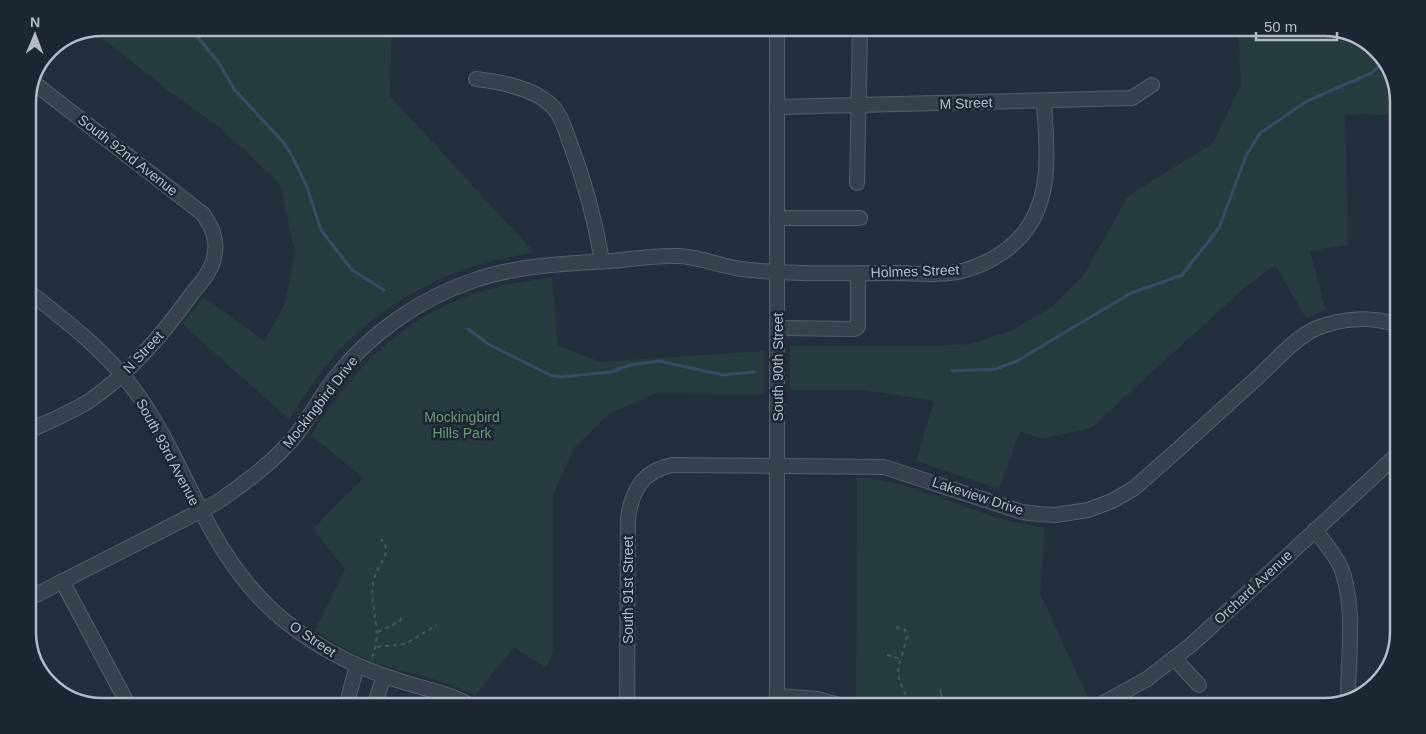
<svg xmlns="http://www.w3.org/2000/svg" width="1426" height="734" viewBox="0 0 1426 734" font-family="Arial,sans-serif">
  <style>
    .green { fill: #263c3f }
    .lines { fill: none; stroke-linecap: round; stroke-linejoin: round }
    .stream { stroke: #394c67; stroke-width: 3 }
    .minor-casing { stroke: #565f6c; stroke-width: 16 }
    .path { stroke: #44595c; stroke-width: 2; stroke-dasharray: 4 4; stroke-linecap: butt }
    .minor { stroke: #38414e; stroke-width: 14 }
    .labels { text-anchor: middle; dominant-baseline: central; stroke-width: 5; stroke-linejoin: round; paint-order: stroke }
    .street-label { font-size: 14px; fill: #b4bcc9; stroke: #1d2633 }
    .park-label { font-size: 14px; fill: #6b9a76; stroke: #1d2633 }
    .rim { fill: none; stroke: #b4bcc9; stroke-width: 2.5 }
  </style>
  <rect width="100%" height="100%" fill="#242f3e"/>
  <g class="green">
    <path d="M102 28H392L390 96 535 253C458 262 389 297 336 354 318 374 304 397 289 419L182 324 204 297 264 341 285 304 295 252 280 184 223 130 170 92 93 31Z"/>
    <polygon points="1238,28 1324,28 1357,35 1386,61 1398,98 1398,115 1345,114 1348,245 1310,251 1325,310 1306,318 1275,265 1243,289 1091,428 1042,439 1020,431 999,489 916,461 934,401 863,390 790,390 790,346 929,346 971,344 1013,330 1052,307 1083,276 1128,196 1213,143 1241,85"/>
    <path d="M552 278 558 346 601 362 764 351V394L657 393 610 413 574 448 553 495V653L546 668 514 647 475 696C448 680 417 676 388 667 361 659 338 646 315 630L345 569 313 529 363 478 311 435C371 341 438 288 552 278Z"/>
    <path d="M857 478C923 480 979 522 1045 527L1040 593 1088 698 1067 706H869L856 699Z"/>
  </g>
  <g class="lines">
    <g class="stream">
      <polyline points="190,28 219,63 234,89 284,143 293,158 307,187 321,230 352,270 384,290"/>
      <polyline points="468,329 490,345 550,375 560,377 611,372 630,365 659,361 723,375 754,372"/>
      <polyline points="952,371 996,369 1017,361 1131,293 1182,275 1219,228 1246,156 1260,133 1307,101 1372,73 1385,60"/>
    </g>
    <defs>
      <g id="minor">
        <polyline points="777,28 777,706"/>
        <polyline points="807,28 860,29 857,183"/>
        <path d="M476 79C501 82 536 88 554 108 562 117 566 132 570 143 585 182 595 220 602 261"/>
        <polyline points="777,107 1132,98 1152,85"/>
        <polyline points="777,218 860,218"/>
        <path d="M28 291C65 320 104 350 133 388 187 461 202 545 273 611 309 643 351 666 397 680 423 689 448 692 471 706"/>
        <polyline points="777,328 855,329 858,326 858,273"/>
        <path d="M28 431C48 422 70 413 89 401 130 373 162 335 191 295 201 282 214 269 215 252 217 237 211 226 203 214L34 83"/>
        <path d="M1315 530C1324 542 1335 554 1341 568 1356 605 1348 660 1348 700"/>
        <polyline points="62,581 129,706"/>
        <path d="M28 599 216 503C242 485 267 467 289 443 307 424 318 399 335 378 370 333 421 298 475 280 518 265 565 264 610 261 633 259 656 255 679 256 700 257 720 266 741 269 791 275 843 273 894 273 916 273 941 276 962 271 989 264 1015 248 1030 224 1053 188 1046 142 1044 101"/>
        <polyline points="1174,658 1199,685"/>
        <polyline points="777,696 817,699 843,706"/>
        <polyline points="346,706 357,666"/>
        <polyline points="374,706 384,676"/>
        <path d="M627 706 628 518C632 490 643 471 672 465L884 467 1022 512 1038 514 1056 515 1088 510 1112 501 1133 489C1176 452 1217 414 1258 377 1274 362 1297 336 1317 328 1343 318 1372 316 1398 325"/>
        <polyline points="1098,706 1147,679 1191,645 1398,454"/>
      </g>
    </defs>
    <use href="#minor" class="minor-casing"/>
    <g class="path">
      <polyline points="896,627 905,630 907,637 901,659"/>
      <polyline points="378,632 400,621 403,614"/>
      <polyline points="377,647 405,644 437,625"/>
      <path d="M887 655 901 659C893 676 904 692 913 706"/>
      <path d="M372 657C383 632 370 610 373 584 374 572 383 563 386 552V547L381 539"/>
      <polyline points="853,699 867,706"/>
      <polyline points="942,701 940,689 943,704 946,706"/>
      <polyline points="482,702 489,706"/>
      <polyline points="934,706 942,701"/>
    </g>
    <use href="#minor" class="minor"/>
  </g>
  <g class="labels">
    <g class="street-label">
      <text transform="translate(966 103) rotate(-2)">M Street</text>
      <text transform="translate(128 155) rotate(38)">South 92nd Avenue</text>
      <text transform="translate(915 271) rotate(-2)">Holmes Street</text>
      <text transform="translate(143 352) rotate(-47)">N Street</text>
      <text transform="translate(778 367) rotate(-90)">South 90th Street</text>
      <text transform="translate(320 402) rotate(-52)">Mockingbird Drive</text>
      <text transform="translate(168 452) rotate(62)">South 93rd Avenue</text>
      <text transform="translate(978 496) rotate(18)">Lakeview Drive</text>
      <text transform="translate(1253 587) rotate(-43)">Orchard Avenue</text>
      <text transform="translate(628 590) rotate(-90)">South 91st Street</text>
      <text transform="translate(313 639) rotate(34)">O Street</text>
    </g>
    <g class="park-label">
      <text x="462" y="417">Mockingbird<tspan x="462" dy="16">Hills Park</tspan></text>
    </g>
  </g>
  <path d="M0 0H1426V734H0ZM102 36H1324A66 66 0 0 1 1390 102V632A66 66 0 0 1 1324 698H102A66 66 0 0 1 36 632V102A66 66 0 0 1 102 36Z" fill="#1d2633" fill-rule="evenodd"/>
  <path class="rim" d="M102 36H1324A66 66 0 0 1 1390 102V632A66 66 0 0 1 1324 698H102A66 66 0 0 1 36 632V102A66 66 0 0 1 102 36Z"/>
  <g transform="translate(35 35) rotate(1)" stroke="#1d2633" stroke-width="4" paint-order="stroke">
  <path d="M0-4L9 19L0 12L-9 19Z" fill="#b4bcc9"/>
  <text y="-8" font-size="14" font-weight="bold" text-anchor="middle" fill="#b4bcc9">N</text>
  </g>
  <path d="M1256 32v8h81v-8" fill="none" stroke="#b4bcc9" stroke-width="2.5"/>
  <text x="1264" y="32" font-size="15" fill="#b4bcc9" stroke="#1d2633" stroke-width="4" paint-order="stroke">50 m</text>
</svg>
